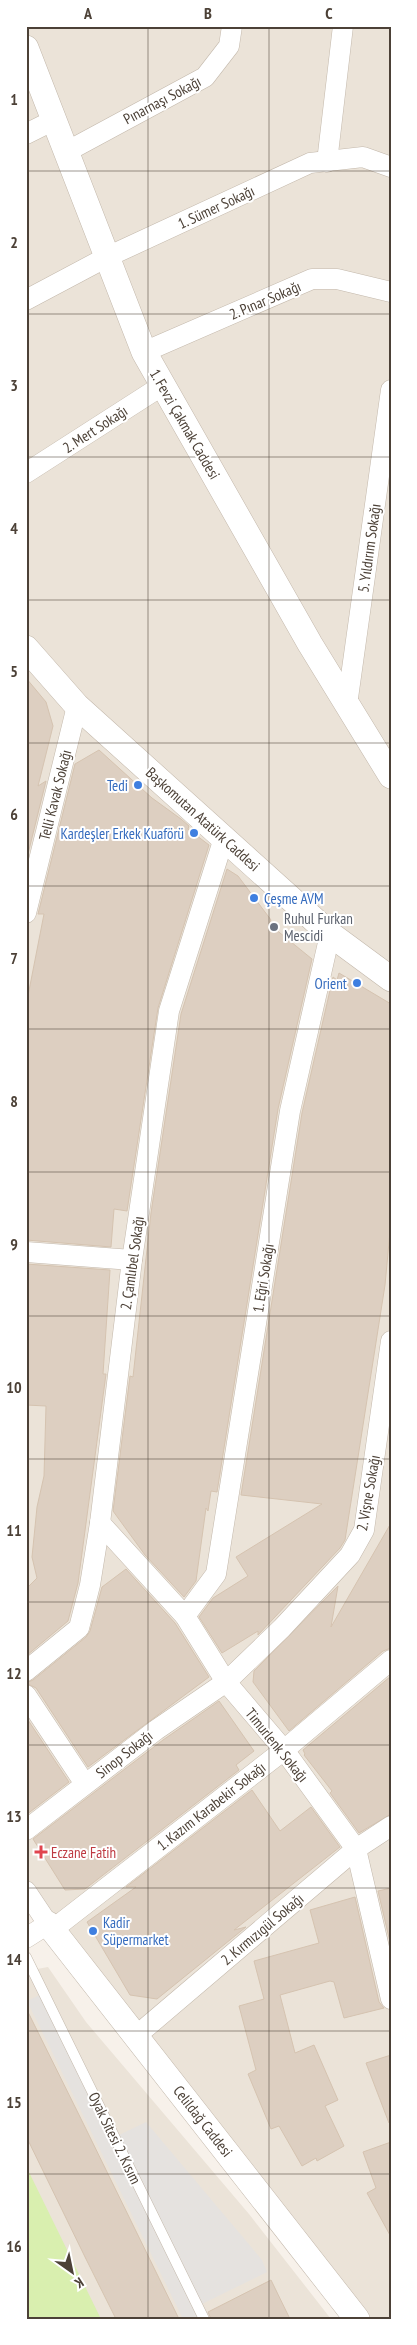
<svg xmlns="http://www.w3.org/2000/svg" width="417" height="2345" viewBox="0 0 417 2345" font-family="'PT Sans Narrow',sans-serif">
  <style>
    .residential { fill: #ebe3d8 }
    .green { fill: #d9efaf }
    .parking { fill: #e5e2df }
    .building { fill: #ddcfc1; stroke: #d5c3b0 }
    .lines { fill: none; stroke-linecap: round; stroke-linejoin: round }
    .service-casing { stroke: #c3b8ab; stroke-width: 11 }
    .minor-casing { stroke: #c3b8ab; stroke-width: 21 }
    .tertiary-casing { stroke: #c3b8ab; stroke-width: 26 }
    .service { stroke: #fff; stroke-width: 10 }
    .minor { stroke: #fff; stroke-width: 20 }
    .tertiary { stroke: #fff; stroke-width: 25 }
    .grid { fill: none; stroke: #4c4137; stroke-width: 1; stroke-opacity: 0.55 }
    .shop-dot { fill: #3f7fe0; stroke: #fff; stroke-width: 2 }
    .worship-dot { fill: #6b7280; stroke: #fff; stroke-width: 2 }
    .health-dot { fill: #e0444e; stroke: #fff; stroke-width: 2 }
    .labels { text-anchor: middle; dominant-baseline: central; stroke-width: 4; stroke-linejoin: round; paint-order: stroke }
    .street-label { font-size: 15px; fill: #4c4137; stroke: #fff }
    .shop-label { font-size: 15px; fill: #366cbe; stroke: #fff; text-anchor: end }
    .worship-label { font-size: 15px; fill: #5b616d; stroke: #fff; text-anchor: start }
    .health-label { font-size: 15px; fill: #be3a42; stroke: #fff; text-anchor: start }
    .neatline { fill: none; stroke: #4c4137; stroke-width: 2 }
    .grid-label { font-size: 16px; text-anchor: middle; font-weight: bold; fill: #4c4137 }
  </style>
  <rect width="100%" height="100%" fill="#f7f1ea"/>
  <g class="residential">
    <polygon points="26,26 391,26 391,2319 368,2319 51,1920 26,1879"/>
    <polygon points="48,1967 86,2022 249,2214 331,2319 26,2319 26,1971"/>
  </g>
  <polygon class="green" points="26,2166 101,2319 26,2319"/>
  <polygon class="parking" points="44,1993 115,2137 146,2122 262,2260 267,2272 198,2306 204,2319 183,2319 27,2001"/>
  <g class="building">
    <polygon points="26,678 46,702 53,726 38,786 46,781 26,862"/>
    <polygon points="99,750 152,798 181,819 189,826 188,829 209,845 158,1008 127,1211 114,1209 111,1247 26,1240 26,1006 44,914 38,914 75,764"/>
    <polygon points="227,869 238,876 271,920 269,924 312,959 278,1109 217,1492 211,1491 208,1511 206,1508 196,1581 184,1597 145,1555 113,1511 130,1376 133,1377 151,1213 181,1014"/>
    <polygon points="339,973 391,1004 391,1221 385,1285 345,1540 340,1548 258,1635 258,1631 222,1653 199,1617 213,1598 248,1576 236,1557 322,1504 241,1495 302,1113 333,977 337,980"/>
    <polygon points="26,1264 110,1270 103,1374 106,1374 78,1583 68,1621 26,1656 26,1589 37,1578 32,1557 37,1507 44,1476 46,1406 26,1405"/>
    <polygon points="391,1523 391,1648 383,1651 289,1731 253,1682 254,1671 338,1586 331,1627"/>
    <polygon points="126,1569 175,1623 209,1677 88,1767 36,1688 26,1683 33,1680 86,1637 90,1631 102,1587"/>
    <polygon points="391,1676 391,1814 359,1833 330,1793 332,1791 304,1755 305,1754 303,1750"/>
    <polygon points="219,1701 254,1751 236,1765 239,1770 85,1889 65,1890 33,1839 163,1740"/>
    <polygon points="26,1717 69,1782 26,1815"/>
    <polygon points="252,1790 280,1831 311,1807 340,1847 234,1930 246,1927 157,1999 130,1995 87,1922 136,1887 126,1887"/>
    <polygon points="391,1888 391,1946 378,1891"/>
    <polygon points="355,1897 379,2002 384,2008 344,2018 334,1982 330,1981 280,1995 295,2053 314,2045 338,2100 325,2106 344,2146 317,2161 316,2158 302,2166 279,2126 271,2129 248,2074 256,2070 239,2006 264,1999 254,1961 319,1943 310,1910"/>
    <polygon points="26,2008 85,2127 179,2319 116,2319 86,2259 26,2136"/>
    <polygon points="391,2055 391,2123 389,2123 366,2063"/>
    <polygon points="391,2142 391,2237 367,2193 376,2188 363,2152"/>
    <polygon points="271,2280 290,2319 211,2319 208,2312"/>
  </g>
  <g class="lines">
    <defs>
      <polyline id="service" points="26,1957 204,2319"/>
      <g id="minor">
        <polyline points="26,134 54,120"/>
        <polyline points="66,152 205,77 229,46 232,26"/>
        <polyline points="327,162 343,26"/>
        <polyline points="26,300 107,257 310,163 363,157 391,167"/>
        <polyline points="144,352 312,279 337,279 391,292"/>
        <polyline points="26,473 163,385"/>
        <polyline points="347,705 391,390"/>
        <polyline points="26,913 77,706"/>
        <polyline points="26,1252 132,1260"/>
        <polyline points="100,1523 185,1616 226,1682 284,1750 356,1849 391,1999"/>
        <polyline points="185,1616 216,1574 290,1111 330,934"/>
        <polyline points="26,1671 79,1628 90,1585 100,1523 132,1260 169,1011 224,838"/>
        <polyline points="26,1695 85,1784"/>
        <polyline points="26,1830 156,1730 226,1682 282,1628 350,1555 364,1530 391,1341"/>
        <polyline points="26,1891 48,1924 26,1938"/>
        <polyline points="52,1930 284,1750 391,1660"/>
        <polyline points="136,2036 356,1849 391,1826"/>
      </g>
      <g id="tertiary">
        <polyline points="26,48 144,352 310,644 391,776"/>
        <polyline points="26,648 77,706 330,934 391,979"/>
        <polyline points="48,1924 357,2319"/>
      </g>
    </defs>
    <use href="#service" class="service-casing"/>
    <use href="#minor" class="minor-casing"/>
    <use href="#tertiary" class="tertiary-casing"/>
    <use href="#service" class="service"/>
    <use href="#minor" class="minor"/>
    <use href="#tertiary" class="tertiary"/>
  </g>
  <path class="grid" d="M148 26V2319M269 26V2319M26 171H391M26 314H391M26 457H391M26 600H391M26 743H391M26 886H391M26 1029H391M26 1172H391M26 1316H391M26 1459H391M26 1602H391M26 1745H391M26 1888H391M26 2031H391M26 2174H391"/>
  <g class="shop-dot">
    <circle cx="138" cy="785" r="5"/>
    <circle cx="194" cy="833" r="5"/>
    <circle cx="254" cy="898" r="5"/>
    <circle cx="357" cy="983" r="5"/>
    <circle cx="93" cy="1931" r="5"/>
  </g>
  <circle class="worship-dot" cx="274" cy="927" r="5"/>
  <path class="health-dot" d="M38.5 1844.5h5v5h5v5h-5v5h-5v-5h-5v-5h5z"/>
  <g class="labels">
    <g class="street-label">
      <text transform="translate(162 100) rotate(-28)">Pınarnaşı Sokağı</text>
      <text transform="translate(216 207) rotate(-25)">1. Sümer Sokağı</text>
      <text transform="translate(265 300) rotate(-23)">2. Pınar Sokağı</text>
      <text transform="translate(185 424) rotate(60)">1. Fevzi Çakmak Caddesi</text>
      <text transform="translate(95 429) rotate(-33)">2. Mert Sokağı</text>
      <text transform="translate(369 548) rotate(-82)">5. Yıldırım Sokağı</text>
      <text transform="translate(55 795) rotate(-76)">Telli Kavak Sokağı</text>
      <text transform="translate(203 819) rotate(42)">Başkomutan Atatürk Caddesi</text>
      <text transform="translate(132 1263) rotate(-82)">2. Çamlıbel Sokağı</text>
      <text transform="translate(263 1278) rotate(-81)">1. Eğri Sokağı</text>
      <text transform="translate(368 1493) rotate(-80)">2. Vişne Sokağı</text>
      <text transform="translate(277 1745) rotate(51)">Timurlenk Sokağı</text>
      <text transform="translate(124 1754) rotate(-38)">Sinop Sokağı</text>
      <text transform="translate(211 1806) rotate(-38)">1. Kazım Karabekir Sokağı</text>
      <text transform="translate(262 1929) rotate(-40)">2. Kırmızıgül Sokağı</text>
      <text transform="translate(203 2121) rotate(52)">Celildağ Caddesi</text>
      <text transform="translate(115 2138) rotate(64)">Oyak Sitesi 2. Kısım</text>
    </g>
    <g class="shop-label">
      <text x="128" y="785">Tedi</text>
      <text x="184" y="833">Kardeşler Erkek Kuaförü</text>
      <text x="264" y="898" text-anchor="start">Çeşme AVM</text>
      <text x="347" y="983">Orient</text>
      <text x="103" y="1922" text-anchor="start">Kadir<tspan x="103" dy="17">Süpermarket</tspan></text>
    </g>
    <g class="worship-label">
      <text x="284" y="918">Ruhul Furkan<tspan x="284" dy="17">Mescidi</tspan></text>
    </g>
    <g class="health-label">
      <text x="51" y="1852">Eczane Fatih</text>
    </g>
  </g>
  <rect width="417" height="2345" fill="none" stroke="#ffffff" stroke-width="55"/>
  <g transform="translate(72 2272) rotate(147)" stroke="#ffffff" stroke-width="4" paint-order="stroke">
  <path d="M0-4L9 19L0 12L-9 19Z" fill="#4c4137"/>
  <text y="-8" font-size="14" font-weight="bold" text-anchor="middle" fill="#4c4137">K</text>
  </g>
  <rect x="28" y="28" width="362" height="2290" class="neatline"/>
  <g class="grid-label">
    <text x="88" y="19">A</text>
    <text x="208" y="19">B</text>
    <text x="329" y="19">C</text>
    <text x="14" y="105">1</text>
    <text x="14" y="248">2</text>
    <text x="14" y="391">3</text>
    <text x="14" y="534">4</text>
    <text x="14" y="677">5</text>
    <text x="14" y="820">6</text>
    <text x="14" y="964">7</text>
    <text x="14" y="1107">8</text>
    <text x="14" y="1250">9</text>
    <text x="14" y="1393">10</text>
    <text x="14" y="1536">11</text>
    <text x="14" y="1679">12</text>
    <text x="14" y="1822">13</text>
    <text x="14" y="1965">14</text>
    <text x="14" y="2108">15</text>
    <text x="14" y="2252">16</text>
  </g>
</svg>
